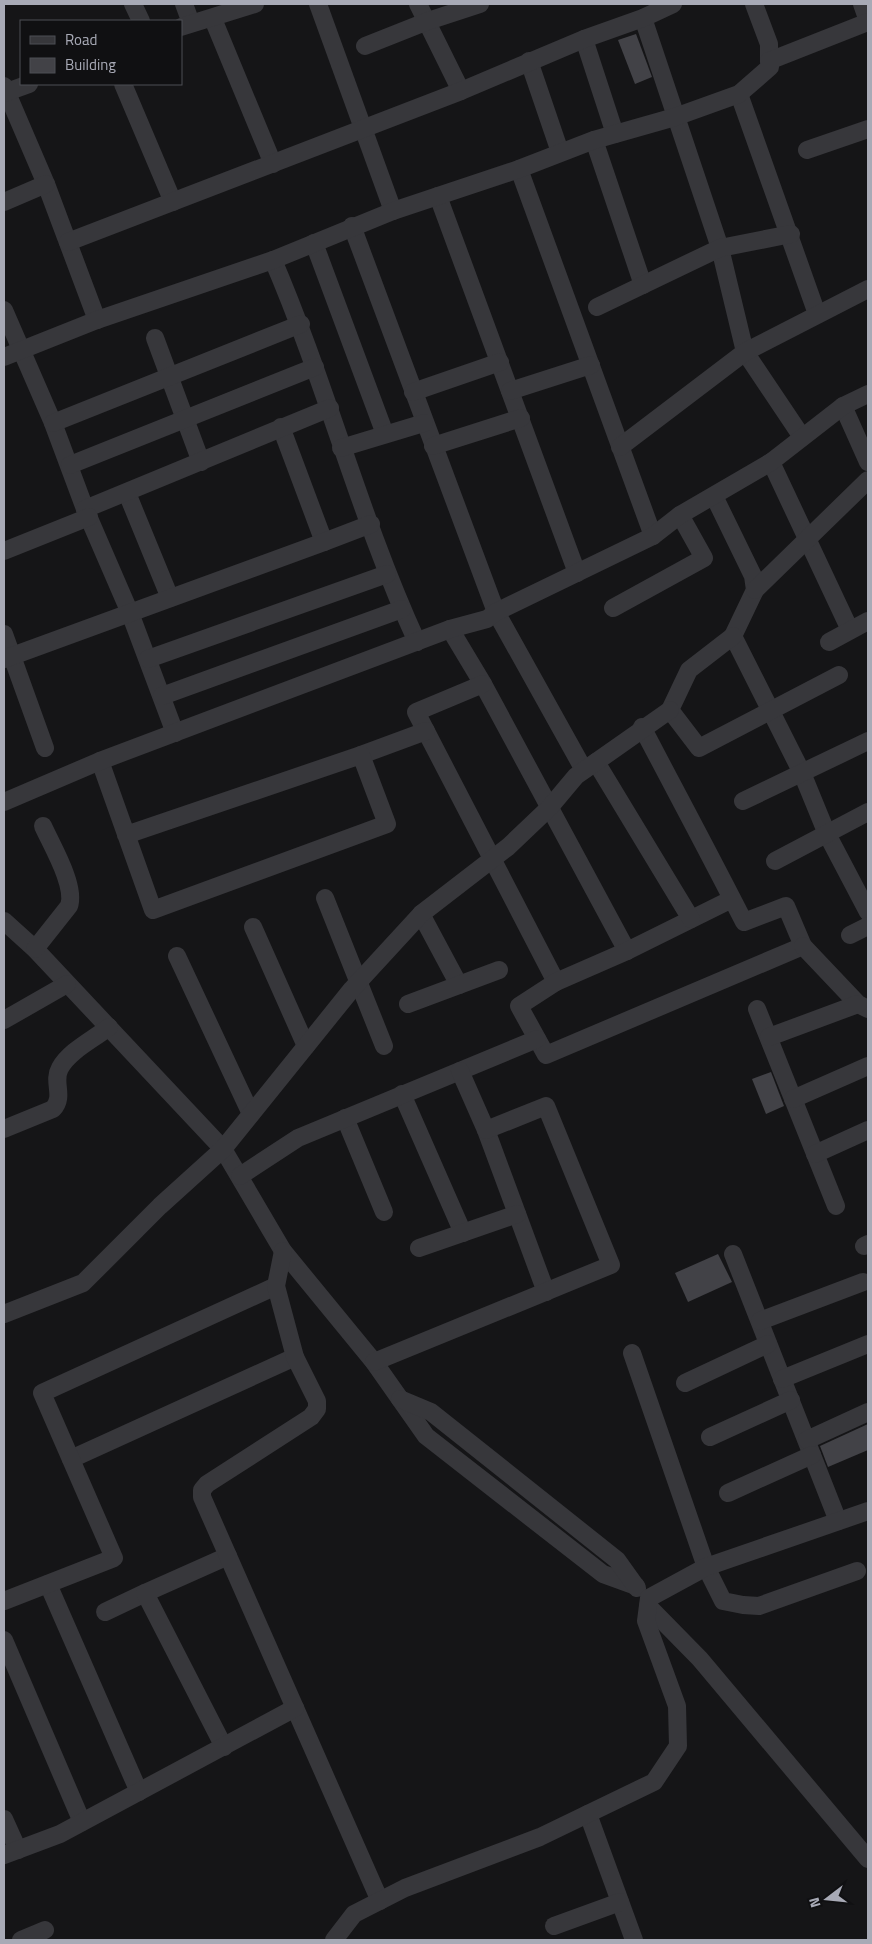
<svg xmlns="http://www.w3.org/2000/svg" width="872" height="1944" viewBox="0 0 872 1944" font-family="'Titillium Web',sans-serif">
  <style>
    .building { fill: #424247 }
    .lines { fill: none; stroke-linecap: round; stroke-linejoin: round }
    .minor { stroke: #37373b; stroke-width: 18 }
  </style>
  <rect width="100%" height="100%" fill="#151517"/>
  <g class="building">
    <polygon points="636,34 652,77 635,84 618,40"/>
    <polygon points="771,1072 784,1106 766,1114 752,1079"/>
    <polygon points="718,1254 732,1282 688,1302 675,1273"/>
    <polygon points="868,1424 868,1450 828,1467 820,1446"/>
  </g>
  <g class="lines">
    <g class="minor">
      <polyline points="133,4 141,21"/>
      <polyline points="184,4 191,23"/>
      <polyline points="318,4 393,211"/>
      <polyline points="418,4 461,91"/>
      <polyline points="754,4 769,44 769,61"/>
      <polyline points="862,4 868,21"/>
      <polyline points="643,18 720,248 745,352 802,437"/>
      <polyline points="213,19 273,164"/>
      <polyline points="181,27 255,4"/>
      <polyline points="584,39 615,134"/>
      <polyline points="365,46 428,21 480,4"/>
      <polyline points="529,61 560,152"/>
      <polyline points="123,84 173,202"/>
      <polyline points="4,86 46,184 97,320"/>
      <polyline points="4,93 29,84"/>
      <polyline points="739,94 817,314"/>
      <polyline points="594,140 643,285"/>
      <polyline points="807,150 868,129"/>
      <polyline points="519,169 653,536"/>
      <polyline points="438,196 577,573"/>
      <polyline points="4,202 46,184"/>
      <polyline points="352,226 496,612 584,770"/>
      <polyline points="68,242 461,91 584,39 643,18 673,4"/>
      <polyline points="314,243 385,434"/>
      <path d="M273 260C327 386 360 518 417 642"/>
      <polyline points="597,307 720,248 791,234"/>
      <polyline points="4,310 53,423 85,509 130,613 175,733"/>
      <polyline points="155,338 201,462"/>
      <polyline points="4,357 97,320 273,260 393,211 519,169 594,140 675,117 739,94 770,67 769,61 868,22"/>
      <polyline points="510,391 591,365"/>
      <polyline points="413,392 500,362"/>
      <polyline points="843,406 868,462"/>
      <polyline points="53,423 301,324"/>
      <polyline points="281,427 324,542"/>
      <polyline points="433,446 521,418"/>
      <polyline points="620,447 745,352 868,289"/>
      <polyline points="341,448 424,423"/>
      <polyline points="771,462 850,630"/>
      <polyline points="70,465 315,367"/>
      <polyline points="127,493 170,598"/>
      <polyline points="714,496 753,576 755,590 733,636 802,773 827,834 868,912"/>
      <polyline points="85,509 330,408"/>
      <polyline points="4,551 89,517"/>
      <polyline points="755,590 868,480"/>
      <polyline points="613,608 704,558 680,515"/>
      <polyline points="450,629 483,684 627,951"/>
      <polyline points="4,634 45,748"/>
      <polyline points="733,636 689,670 670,710 699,748 839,675"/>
      <polyline points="829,642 868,621"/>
      <polyline points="4,659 324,542 371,524"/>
      <polyline points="148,659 387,574"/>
      <polyline points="483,684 416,712 556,982"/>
      <polyline points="162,696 402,609"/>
      <path d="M642 727C676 792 711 857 744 922L786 906 803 946 546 1055 519 1006 556 982 627 951 732 899"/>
      <polyline points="361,755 426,731"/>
      <polyline points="100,761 153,910 387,824 361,755 126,835"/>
      <polyline points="596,762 691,919"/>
      <polyline points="743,801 868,741"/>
      <polyline points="4,802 100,761 450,629 487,619 496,612 653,536 680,515 771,462 843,406 868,394"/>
      <polyline points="775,861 868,812"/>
      <polyline points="325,898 384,1046"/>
      <polyline points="421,914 459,985"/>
      <polyline points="4,921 35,949 223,1149 283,1251 374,1362 426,1436 603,1574 636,1586"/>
      <polyline points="253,927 306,1046"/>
      <polyline points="850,935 868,926"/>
      <polyline points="803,946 858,1004 868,1009"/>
      <path d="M35 949 69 906C76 886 52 846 43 826"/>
      <polyline points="177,956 251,1114"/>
      <polyline points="408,1004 499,970"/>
      <polyline points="757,1009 836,1206"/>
      <polyline points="4,1020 67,984"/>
      <polyline points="769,1037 858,1004"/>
      <polyline points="402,1094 463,1233"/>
      <polyline points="793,1099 868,1066"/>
      <polyline points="345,1118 384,1212"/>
      <path d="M4 1129 53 1109C65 1096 52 1082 60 1068 69 1051 94 1039 109 1027"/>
      <polyline points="486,1130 546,1292"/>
      <polyline points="815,1154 868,1130"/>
      <polyline points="240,1176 298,1138 537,1039"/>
      <polyline points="864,1246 868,1244"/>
      <polyline points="419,1248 517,1214"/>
      <polyline points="733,1254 838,1521"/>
      <polyline points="4,1314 83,1283 160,1206 223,1149 352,989 421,914 508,847 550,807 576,776 670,710"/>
      <polyline points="760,1321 863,1282"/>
      <polyline points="632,1353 706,1567 723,1601 743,1605 759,1606 857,1571"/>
      <polyline points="374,1362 611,1265 546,1106 486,1130 460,1071"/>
      <polyline points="782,1379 868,1344"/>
      <polyline points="685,1383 768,1344"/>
      <polyline points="400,1399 431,1412 617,1560 637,1588"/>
      <polyline points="710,1437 791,1400"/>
      <polyline points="807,1440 868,1412"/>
      <polyline points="71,1459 295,1357"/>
      <polyline points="728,1493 812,1455"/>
      <polyline points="48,1584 139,1792"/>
      <polyline points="4,1601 114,1558 42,1393 276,1286"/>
      <polyline points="648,1606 700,1659 868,1859"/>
      <polyline points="105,1612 145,1593"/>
      <polyline points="4,1640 82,1822"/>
      <polyline points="295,1708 380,1901"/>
      <polyline points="224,1747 145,1593 228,1556"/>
      <polyline points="588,1814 634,1940"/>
      <polyline points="4,1819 18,1850"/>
      <polyline points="4,1855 60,1834 295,1708 202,1497 202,1490 207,1484 311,1417 317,1409 317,1401 295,1357 276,1286 283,1251"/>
      <polyline points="554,1926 620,1902"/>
      <polyline points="21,1940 45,1930"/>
      <polyline points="334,1940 354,1914 405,1888 540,1837 654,1782 678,1746 677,1706 646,1621 649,1598 706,1567 868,1511"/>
    </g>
  </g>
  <rect width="872" height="1944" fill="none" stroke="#a8aab6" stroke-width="10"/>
  <rect x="20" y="20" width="162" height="65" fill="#101012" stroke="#4d4e54"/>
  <rect x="30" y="36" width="25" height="8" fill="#37373b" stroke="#4d4e54"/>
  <text x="65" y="45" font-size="15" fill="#a8aab6">Road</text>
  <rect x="30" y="58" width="25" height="15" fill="#424247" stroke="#4d4e54"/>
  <text x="65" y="70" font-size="15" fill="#a8aab6">Building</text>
  <g transform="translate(827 1899) rotate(254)" stroke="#101012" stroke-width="4" paint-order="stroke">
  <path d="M0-4L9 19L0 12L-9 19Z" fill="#a8aab6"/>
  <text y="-8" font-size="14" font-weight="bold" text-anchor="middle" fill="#a8aab6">N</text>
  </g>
</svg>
